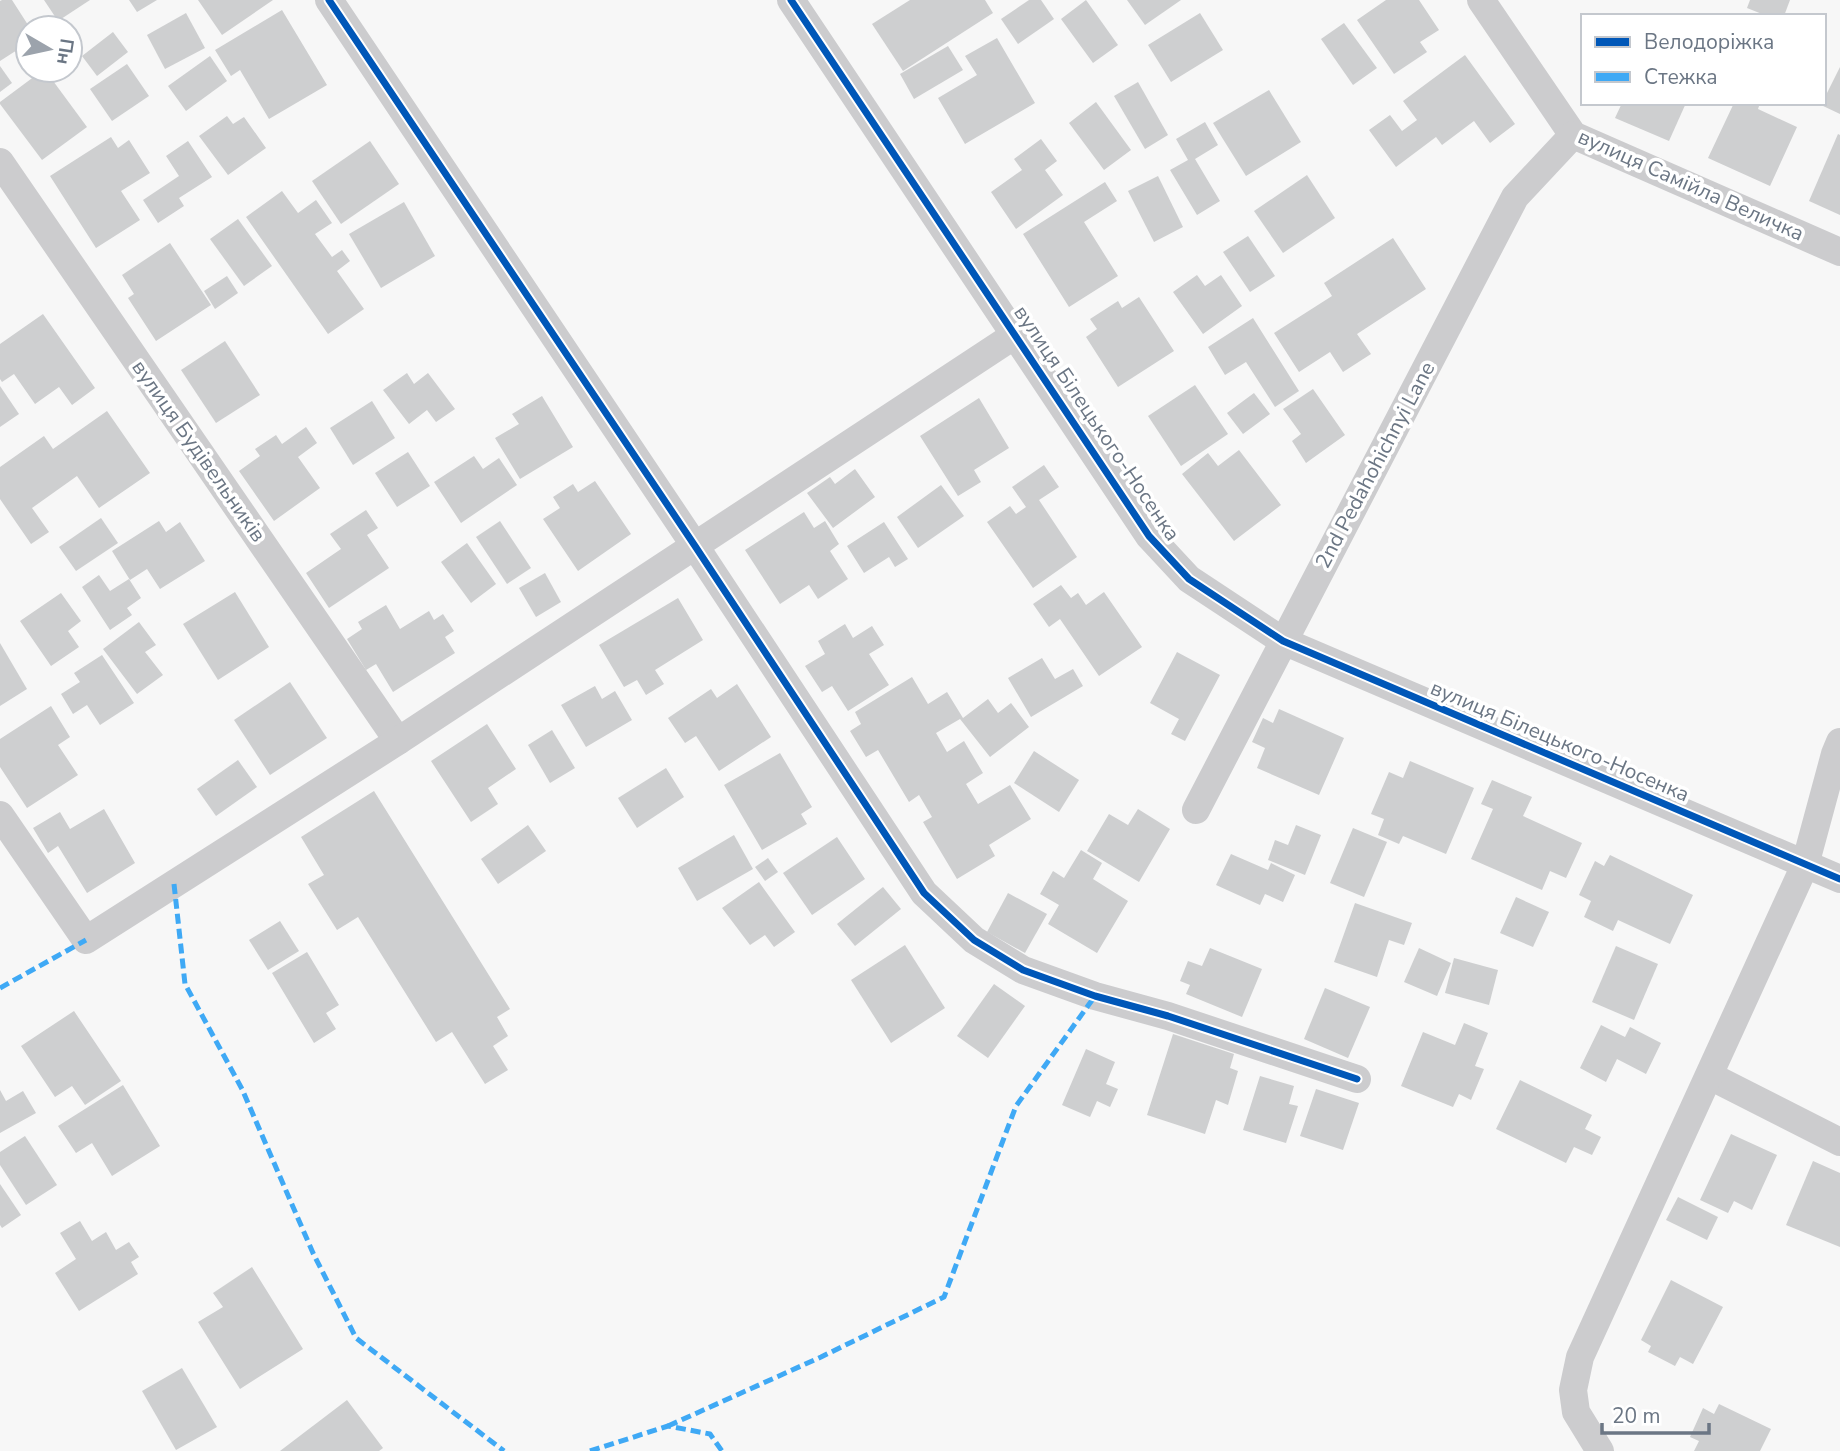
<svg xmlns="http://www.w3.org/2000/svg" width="1840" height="1451" viewBox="0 0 1840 1451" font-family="'Nunito Sans',sans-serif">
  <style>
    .building { fill: #cecfd0 }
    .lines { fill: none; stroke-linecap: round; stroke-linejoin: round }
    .minor { stroke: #ccccce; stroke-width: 28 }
    .quiet { stroke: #3fa9f5; stroke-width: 5; stroke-dasharray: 10 5; stroke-linecap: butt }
    .cycleway-casing { stroke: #fff; stroke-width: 11 }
    .cycleway { stroke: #0057b8; stroke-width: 7 }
    .labels { text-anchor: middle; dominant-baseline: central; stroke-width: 7; stroke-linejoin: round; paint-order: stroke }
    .street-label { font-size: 21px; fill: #6b7684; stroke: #fff }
  </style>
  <rect width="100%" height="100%" fill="#f7f7f7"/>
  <g class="building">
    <polygon points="2,0 12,0 30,28 28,28 28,43 0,61 0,1"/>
    <polygon points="44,0 90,0 58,21"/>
    <polygon points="129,0 157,0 137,12"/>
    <polygon points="198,0 273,0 222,35"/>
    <polygon points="910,0 985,0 993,13 903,71 872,24"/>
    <polygon points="1029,0 1041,0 1054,19 1018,44 1001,19"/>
    <polygon points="1086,0 1118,45 1093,63 1061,19"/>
    <polygon points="1127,0 1181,0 1145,25"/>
    <polygon points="1386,0 1419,0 1439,30 1420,42 1427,52 1394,74 1357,20"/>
    <polygon points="1750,0 1790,0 1784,16 1767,16 1747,8"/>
    <polygon points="282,10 327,85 269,119 240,70 231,76 215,50"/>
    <polygon points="186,13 205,48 165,69 147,35"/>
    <polygon points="1200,13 1223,50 1171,82 1148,45"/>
    <polygon points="1344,23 1377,68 1353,85 1321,39"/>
    <polygon points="113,32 128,52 97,76 82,56"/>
    <polygon points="997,38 1035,103 965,144 938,98 977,75 965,56"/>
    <polygon points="948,46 963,70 914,99 900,74"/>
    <polygon points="1465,55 1515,124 1490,143 1474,121 1442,145 1436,137 1396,167 1369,130 1390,115 1402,131 1417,120 1403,101"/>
    <polygon points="210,56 227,81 186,111 168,86"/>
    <polygon points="127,64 149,96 112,121 90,89"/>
    <polygon points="0,66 12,83 0,92"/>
    <polygon points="1840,67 1840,114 1821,105 1824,103 1824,99"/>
    <polygon points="43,70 45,70 87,127 42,160 0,104 0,102"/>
    <polygon points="1138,82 1168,135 1145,149 1114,96"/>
    <polygon points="1269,90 1301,142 1246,176 1213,123"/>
    <polygon points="1096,102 1131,150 1104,170 1069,123"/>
    <polygon points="1622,103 1686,103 1669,141 1615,118"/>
    <polygon points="1734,103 1760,103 1758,109 1797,127 1770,186 1708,158"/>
    <polygon points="227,116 233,124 244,117 266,148 228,175 199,136"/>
    <polygon points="1205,122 1218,145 1195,159 1220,201 1197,215 1170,170 1188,160 1176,139"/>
    <polygon points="1838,134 1840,135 1840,215 1809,201"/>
    <polygon points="111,137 118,148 129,140 150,173 121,191 140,220 96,248 50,176"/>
    <polygon points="1041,139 1057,161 1045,170 1063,195 1016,229 991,192 1022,170 1014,159"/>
    <polygon points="188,141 212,177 179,198 184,206 158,223 143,200 179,176 166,156"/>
    <polygon points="370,141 399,184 341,224 312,181"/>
    <polygon points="1307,175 1335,218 1283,253 1254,211"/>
    <polygon points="1158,176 1183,227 1154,242 1128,191"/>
    <polygon points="1105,182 1117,201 1084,222 1118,276 1069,307 1023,234"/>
    <polygon points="282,191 298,213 316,200 332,223 315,234 332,257 342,250 350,261 337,271 364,309 328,334 246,217"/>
    <polygon points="404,202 435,256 381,288 349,234"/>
    <polygon points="238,219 272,266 244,286 210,239"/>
    <polygon points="1248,236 1275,276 1250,292 1223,252"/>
    <polygon points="1393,238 1426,289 1357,334 1371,354 1343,372 1330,352 1299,372 1274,333 1332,296 1324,283"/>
    <polygon points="170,243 211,305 156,341 128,298 134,294 122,275"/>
    <polygon points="1197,275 1205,286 1221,275 1242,306 1203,334 1173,292"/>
    <polygon points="227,276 238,293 215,309 204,291"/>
    <polygon points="1139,297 1174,351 1118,387 1086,337 1097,329 1090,319 1118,301 1122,308"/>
    <polygon points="43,314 95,388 72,405 59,387 35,404 14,374 2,382 0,379 0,344"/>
    <polygon points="1253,318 1299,391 1275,407 1246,362 1225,375 1208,347"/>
    <polygon points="225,341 260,395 216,423 181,370"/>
    <polygon points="407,373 414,384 428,373 455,409 436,422 427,410 409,424 383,390"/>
    <polygon points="1195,385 1228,434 1181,466 1148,416"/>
    <polygon points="0,386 19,414 0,427"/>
    <polygon points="1313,389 1345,435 1306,463 1292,441 1301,434 1283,409"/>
    <polygon points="1254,393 1270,414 1243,434 1227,413"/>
    <polygon points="542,396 573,447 520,479 495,438 519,424 512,414"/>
    <polygon points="979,398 1009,448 974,470 981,482 958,496 920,436"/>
    <polygon points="372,401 395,438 353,465 330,428"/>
    <polygon points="107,411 150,473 99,508 77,476 32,508 49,532 31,544 0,499 0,467 44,436 53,449"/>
    <polygon points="306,427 317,443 298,457 320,488 274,521 239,471 260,456 255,449 276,435 282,444"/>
    <polygon points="1239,450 1281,505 1234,541 1182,474 1208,453 1218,466"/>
    <polygon points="408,452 430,486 397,507 375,473"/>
    <polygon points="474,456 483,469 499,458 517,485 461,523 434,482"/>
    <polygon points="1044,465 1059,487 1039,500 1077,557 1033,588 987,522 1010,506 1016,514 1026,507 1012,487"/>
    <polygon points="855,469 875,497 833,528 807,493 830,477 835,484"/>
    <polygon points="595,481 631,534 578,571 543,519 560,508 553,497 573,484 578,492"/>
    <polygon points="941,485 964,516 918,548 897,517"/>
    <polygon points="366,510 378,528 367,535 389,568 329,608 306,573 341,549 330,534"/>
    <polygon points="804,512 814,528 825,521 839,544 830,551 848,579 818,599 809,585 780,604 745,550"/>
    <polygon points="101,518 118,543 76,571 59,547"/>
    <polygon points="159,521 166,532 180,522 205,561 160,589 147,569 130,580 112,551"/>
    <polygon points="500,521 531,568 507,584 476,537"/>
    <polygon points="884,522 908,559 895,567 889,557 864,573 847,546"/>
    <polygon points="467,543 496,584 471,603 441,562"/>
    <polygon points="545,573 561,602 536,617 519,588"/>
    <polygon points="99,575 110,591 129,579 141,598 127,608 132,615 110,630 82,587"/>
    <polygon points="1061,585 1071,598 1078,593 1086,605 1104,592 1142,647 1099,676 1060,619 1049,627 1033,604"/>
    <polygon points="235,592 269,647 218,680 183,624"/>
    <polygon points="61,593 81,621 68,631 79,647 51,666 20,621"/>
    <polygon points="678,598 703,640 655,670 664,684 646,695 637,680 624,687 599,645"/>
    <polygon points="386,605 400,629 429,611 434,620 443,614 454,631 445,637 455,653 393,692 376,664 366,670 347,639 362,629 358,622"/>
    <polygon points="139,622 156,645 145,652 163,675 137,694 103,649"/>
    <polygon points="845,624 853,638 872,626 884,645 869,654 889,685 848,711 832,686 822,692 805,666 825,654 818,641"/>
    <polygon points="0,643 27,689 0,706"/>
    <polygon points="1177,652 1220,675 1185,741 1171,734 1179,719 1150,703"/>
    <polygon points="102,655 134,703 100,725 87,705 73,714 61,694 80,682 74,673"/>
    <polygon points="1042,658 1055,679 1073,669 1083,686 1031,717 1008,678"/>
    <polygon points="912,677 928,704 947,692 963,718 988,699 998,713 1011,703 1029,727 990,757 960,719 936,733 947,752 964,741 983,773 966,784 978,804 1010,785 1031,819 989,845 995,856 957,879 923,822 932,817 919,795 909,802 878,750 866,757 850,731 861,724 855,712"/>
    <polygon points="290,682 327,738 270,775 234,720"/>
    <polygon points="737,684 771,737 719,771 696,736 685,743 668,718 711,689 717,698"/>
    <polygon points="595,686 602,699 615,691 632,720 586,747 561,705"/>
    <polygon points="51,706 70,737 58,745 78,775 27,808 0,767 0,739"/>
    <polygon points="1279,709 1344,738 1319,795 1257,768 1265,748 1252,742 1263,718 1273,723"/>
    <polygon points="487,724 516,769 488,788 498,804 471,822 431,761"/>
    <polygon points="552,730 575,768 550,783 528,745"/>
    <polygon points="1034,751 1079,780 1059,812 1014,783"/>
    <polygon points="780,753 812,807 801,814 807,824 762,850 724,785"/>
    <polygon points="238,760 257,787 216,816 197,789"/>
    <polygon points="1410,761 1474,788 1446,854 1403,836 1399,844 1378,835 1384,819 1371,814 1389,772 1403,778"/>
    <polygon points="666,768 684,797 637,828 618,798"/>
    <polygon points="1492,780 1532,797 1523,816 1582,843 1566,878 1550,871 1542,890 1471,859 1493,809 1481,804"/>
    <polygon points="374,791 510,1009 497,1017 508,1036 493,1046 508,1070 485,1084 452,1032 436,1042 358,917 337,930 308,884 324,875 301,837"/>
    <polygon points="104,809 135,863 87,893 58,846 48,853 33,828 60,812 70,829"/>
    <polygon points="1138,809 1170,829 1139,882 1087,851 1109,814 1128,825"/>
    <polygon points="528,825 546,851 498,884 481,859"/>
    <polygon points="1296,825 1321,835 1305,875 1268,860 1275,840 1288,845"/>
    <polygon points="1353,828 1387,842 1364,897 1330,883"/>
    <polygon points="734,835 753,869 697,901 678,868"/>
    <polygon points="837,837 865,879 812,915 783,873"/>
    <polygon points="1081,850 1102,863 1093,879 1128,901 1097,953 1048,924 1059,905 1040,894 1053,871 1064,878"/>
    <polygon points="1231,854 1268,870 1271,863 1295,875 1283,902 1265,894 1260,905 1216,885"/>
    <polygon points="1610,855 1693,895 1670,944 1618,920 1613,931 1584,917 1591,901 1579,895 1595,861 1604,866"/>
    <polygon points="768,858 778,872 765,881 755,867"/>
    <polygon points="759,882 795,932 774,947 765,935 750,945 722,908"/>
    <polygon points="883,887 901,909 855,946 837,924"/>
    <polygon points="1008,893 1047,914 1025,953 987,932"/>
    <polygon points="1516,897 1549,912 1533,947 1500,933"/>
    <polygon points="1355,903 1412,923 1404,945 1389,940 1377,977 1334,962"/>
    <polygon points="280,921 299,951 268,970 249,940"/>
    <polygon points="905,945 945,1008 891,1043 851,980"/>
    <polygon points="1616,946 1658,964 1634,1020 1592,1002"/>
    <polygon points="1210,948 1262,969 1242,1017 1186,994 1190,985 1180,981 1188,961 1202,966"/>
    <polygon points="1419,948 1451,963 1437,996 1404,982"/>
    <polygon points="307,952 339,1005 326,1013 336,1029 314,1043 272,973"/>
    <polygon points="1454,958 1498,970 1489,1005 1445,993"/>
    <polygon points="994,984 1025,1006 988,1058 957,1036"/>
    <polygon points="1325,988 1370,1007 1348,1058 1304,1039"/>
    <polygon points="74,1011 121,1081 85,1105 72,1086 55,1097 21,1046"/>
    <polygon points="1464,1023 1488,1033 1475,1066 1484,1069 1471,1100 1459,1094 1453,1107 1401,1086 1423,1032 1455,1045"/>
    <polygon points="1601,1025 1625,1037 1630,1027 1661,1043 1646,1074 1617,1059 1606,1082 1580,1068"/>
    <polygon points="1173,1034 1234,1054 1230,1068 1238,1071 1228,1105 1216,1100 1205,1134 1147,1115"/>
    <polygon points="1086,1049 1115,1062 1106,1084 1118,1089 1110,1107 1097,1101 1090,1117 1062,1105"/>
    <polygon points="1260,1076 1294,1086 1289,1104 1298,1106 1286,1143 1243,1130"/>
    <polygon points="1520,1080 1592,1115 1585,1129 1601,1137 1592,1155 1574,1147 1566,1163 1496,1129"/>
    <polygon points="123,1085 160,1146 112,1176 92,1143 76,1153 58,1126"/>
    <polygon points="1316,1089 1359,1103 1343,1150 1300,1136"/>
    <polygon points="0,1090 6,1101 23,1091 36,1113 0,1133"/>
    <polygon points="1731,1134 1777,1155 1752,1210 1734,1201 1728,1213 1700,1200"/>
    <polygon points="25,1136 57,1185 26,1205 0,1165 0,1152"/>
    <polygon points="1813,1161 1840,1173 1840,1247 1786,1225"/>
    <polygon points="0,1184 21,1215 2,1228 0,1225"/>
    <polygon points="1678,1197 1718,1217 1707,1240 1666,1220"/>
    <polygon points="80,1221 92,1241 106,1232 116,1250 129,1242 139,1257 131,1262 138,1274 79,1311 55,1273 76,1259 60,1233"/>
    <polygon points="252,1267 303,1349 240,1389 198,1322 223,1307 213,1293"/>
    <polygon points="1671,1280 1723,1307 1693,1364 1680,1357 1675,1366 1648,1352 1651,1346 1641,1340"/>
    <polygon points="182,1368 217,1427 176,1450 142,1391"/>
    <polygon points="347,1400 383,1448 379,1451 280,1451"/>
    <polygon points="1719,1404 1771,1429 1760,1451 1694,1451 1699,1441 1690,1437 1703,1408 1714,1414"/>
  </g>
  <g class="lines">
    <g class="minor">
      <polyline points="329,0 695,546 924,893 974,940 1023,970 1095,996 1168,1016 1357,1079"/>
      <polyline points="791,0 1149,536 1189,579 1283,641 1840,879"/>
      <polyline points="1481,0 1573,135 1840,252"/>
      <polyline points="0,162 398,741"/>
      <polyline points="1196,810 1515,197 1573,135"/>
      <polyline points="0,815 86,940 398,741 1015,335"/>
      <polyline points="1710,1076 1840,1142"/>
      <polyline points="1600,1451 1576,1412 1573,1390 1580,1357 1805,865 1835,754 1840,742"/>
    </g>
    <g class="quiet">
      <polyline points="174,884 185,984 242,1089 313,1253 356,1338 504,1451"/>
      <polyline points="0,988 86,940"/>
      <polyline points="668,1426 821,1357 944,1297 1016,1106 1095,996"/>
      <polyline points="590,1451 668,1426 710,1434 722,1451"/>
    </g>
    <defs>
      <g id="cycleway">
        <polyline points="329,0 695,546 924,893 974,940 1023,970 1095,996 1168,1016 1357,1079"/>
        <polyline points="791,0 1149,536 1189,579 1283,641 1840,879"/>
      </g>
    </defs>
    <use href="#cycleway" class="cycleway-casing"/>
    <use href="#cycleway" class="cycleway"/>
  </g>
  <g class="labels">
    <g class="street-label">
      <text transform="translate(1691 185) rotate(24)">вулиця Самійла Величка</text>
      <text transform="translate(1097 423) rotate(56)">вулиця Білецького-Носенка</text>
      <text transform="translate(199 451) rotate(55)">вулиця Будівельників</text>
      <text transform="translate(1375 465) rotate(-62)">2nd Pedahohichnyi Lane</text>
      <text transform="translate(1560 741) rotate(23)">вулиця Білецького-Носенка</text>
    </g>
  </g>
  <rect x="1581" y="14" width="245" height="91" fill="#ffffff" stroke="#c4c8ce" stroke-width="2"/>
  <rect x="1595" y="37" width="35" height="10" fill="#0057b8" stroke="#c4c8ce" stroke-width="2"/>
  <text x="1644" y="49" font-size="21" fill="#6b7684">Велодоріжка</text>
  <rect x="1595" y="72" width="35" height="10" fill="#3fa9f5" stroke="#c4c8ce" stroke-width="2"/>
  <text x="1644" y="84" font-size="21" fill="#6b7684">Стежка</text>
  <g transform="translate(49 49) rotate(99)"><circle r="33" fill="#ffffff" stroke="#c4c8ce" stroke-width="2"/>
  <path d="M0-5L12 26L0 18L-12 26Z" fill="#9ca3ac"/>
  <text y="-10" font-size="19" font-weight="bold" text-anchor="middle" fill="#6b7684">Пн</text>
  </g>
  <path d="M1602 1423v10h107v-10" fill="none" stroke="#6b7684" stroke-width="3.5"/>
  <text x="1612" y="1423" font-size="21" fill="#6b7684" stroke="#ffffff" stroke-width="5" paint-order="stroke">20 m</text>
</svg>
